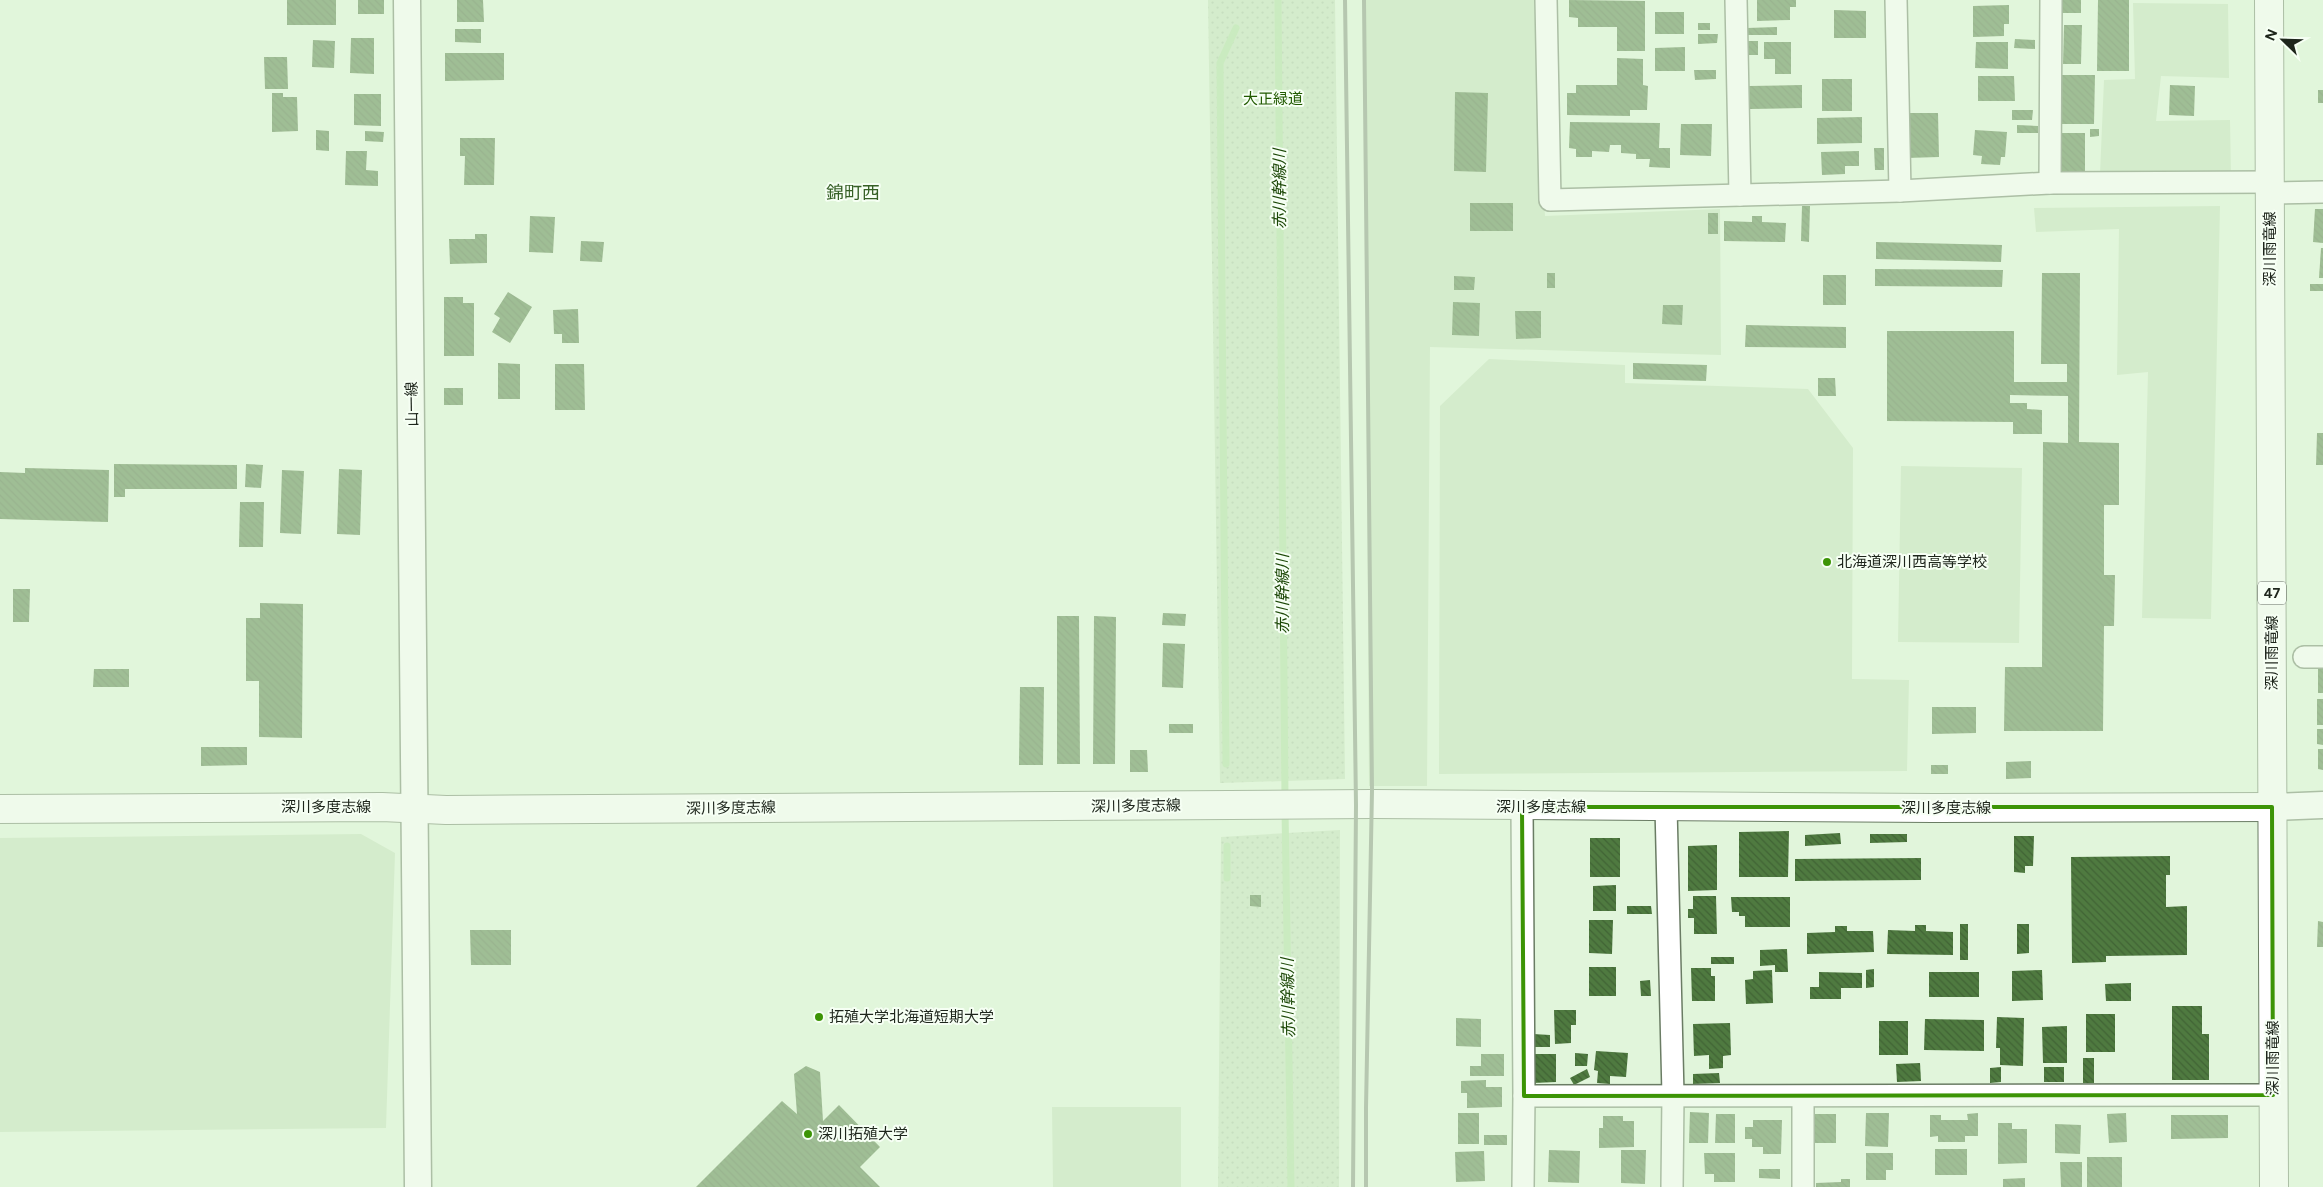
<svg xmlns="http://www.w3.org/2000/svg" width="2323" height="1187" viewBox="0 0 2323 1187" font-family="Figtree,'Noto Sans JP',sans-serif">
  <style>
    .green { fill: #c3e1ba }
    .park { fill: url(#park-dots) }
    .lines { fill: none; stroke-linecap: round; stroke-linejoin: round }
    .stream { stroke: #aede9f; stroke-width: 7 }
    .building { fill: url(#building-back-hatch) }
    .minor-casing { stroke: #6a7c64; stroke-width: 24 }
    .tertiary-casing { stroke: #6a7c64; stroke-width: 29 }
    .secondary-casing { stroke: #6a7c64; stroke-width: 30 }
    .primary-casing { stroke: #6a7c64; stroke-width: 30 }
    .minor { stroke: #fff; stroke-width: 21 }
    .tertiary { stroke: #fff; stroke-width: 26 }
    .secondary { stroke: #fff; stroke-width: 28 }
    .primary { stroke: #fff; stroke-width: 28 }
    .rail { stroke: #808e7c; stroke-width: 4 }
    .marked { fill: none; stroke: #3c9405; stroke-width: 4; stroke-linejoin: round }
    .poi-dot { fill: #3c9405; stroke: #f6fff4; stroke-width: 2 }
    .labels { text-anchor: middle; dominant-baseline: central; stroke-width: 4; stroke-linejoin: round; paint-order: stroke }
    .shield { fill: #f6fff4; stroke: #5f675d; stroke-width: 1 }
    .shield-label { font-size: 14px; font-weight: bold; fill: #1e261c }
    .park-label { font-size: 15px; fill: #215a00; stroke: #f6fff4 }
    .street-label { font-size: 15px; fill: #1e261c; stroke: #f6fff4 }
    .poi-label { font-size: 15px; fill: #1e261c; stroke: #f6fff4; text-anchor: start }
    .water-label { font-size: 16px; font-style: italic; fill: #1c4807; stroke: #f6fff4 }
    .quarter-label { font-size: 18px; fill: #366126; stroke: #f6fff4 }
  </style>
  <defs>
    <pattern id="park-dots" width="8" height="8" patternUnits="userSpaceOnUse" patternTransform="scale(1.25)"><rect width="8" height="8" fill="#c3e1ba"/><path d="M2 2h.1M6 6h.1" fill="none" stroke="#a7c19f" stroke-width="1.8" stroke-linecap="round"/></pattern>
    <pattern id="building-back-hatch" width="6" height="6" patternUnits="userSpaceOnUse" patternTransform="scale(1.25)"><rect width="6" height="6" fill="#4f7a40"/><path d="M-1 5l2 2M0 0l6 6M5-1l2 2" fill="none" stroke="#416435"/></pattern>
  </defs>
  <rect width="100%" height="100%" fill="#e1f5db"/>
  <g class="green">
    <polygon points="1364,0 1534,0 1545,216 1720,209 1721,355 1430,347 1427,786 1369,786"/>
    <polygon points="2133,3 2228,4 2229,78 2161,76 2156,121 2230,120 2231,178 2100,174 2104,80 2135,79"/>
    <polygon points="2220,206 2211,619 2142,618 2148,372 2117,375 2119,229 2036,232 2034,208"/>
    <polygon points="1489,359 1625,365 1625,383 1808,389 1853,448 1852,679 1909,680 1907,771 1439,774 1440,406"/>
    <polygon points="1901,466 2022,468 2019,643 1898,642"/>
    <polygon points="361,834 395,853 386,1128 0,1132 0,838"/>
    <polygon points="1052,1107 1181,1107 1181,1187 1053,1187"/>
  </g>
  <g class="park">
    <polygon points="1208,0 1335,0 1345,779 1220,783"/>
    <polygon points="1340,830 1339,1187 1218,1187 1221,837"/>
  </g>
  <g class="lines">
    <g class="stream">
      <polyline points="1278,0 1285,799"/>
      <polyline points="1226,764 1220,63 1236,28"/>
      <polyline points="1285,810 1291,1187"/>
      <polyline points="1227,878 1227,846"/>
    </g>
  </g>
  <g class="building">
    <rect x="287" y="0" width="49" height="25"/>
    <rect x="358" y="0" width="26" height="14"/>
    <polygon points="457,0 483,0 484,22 457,22"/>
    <polygon points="1569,0 1645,1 1645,51 1617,51 1617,27 1578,27 1578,18 1569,17"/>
    <polygon points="1757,0 1796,0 1796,7 1790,7 1790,20 1757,21"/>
    <rect x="2062" y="0" width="19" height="13"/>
    <polygon points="2098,0 2129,0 2129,71 2097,71"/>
    <polygon points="2009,5 2009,24 2004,24 2004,36 1973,37 1973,6"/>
    <polygon points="1834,10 1866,11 1866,38 1834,38"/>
    <rect x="1655" y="12" width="29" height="22"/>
    <rect x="1698" y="23" width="12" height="7"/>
    <polygon points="2064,25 2082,25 2081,64 2063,64"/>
    <polygon points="1777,27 1777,35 1748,35 1747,28"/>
    <polygon points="455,29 481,29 481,43 455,42"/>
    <polygon points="1698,34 1718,34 1717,43 1698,44"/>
    <polygon points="351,38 374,38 374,74 350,73"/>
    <polygon points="2015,39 2035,40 2035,49 2014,48"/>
    <polygon points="313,40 335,41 334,68 312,67"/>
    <polygon points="1747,41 1758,41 1758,55 1746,55"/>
    <polygon points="1764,42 1791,42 1791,74 1775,74 1775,59 1764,59"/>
    <polygon points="1976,42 2008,42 2008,69 1975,68"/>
    <polygon points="1685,47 1685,71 1655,71 1655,48"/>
    <polygon points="445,53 504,53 504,80 445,81"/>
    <polygon points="264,57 287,57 288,89 265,89"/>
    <polygon points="1617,58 1643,59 1643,85 1648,86 1647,110 1630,110 1630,116 1567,115 1567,93 1576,93 1576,85 1617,85"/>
    <polygon points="1694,70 1716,70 1716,79 1695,80"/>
    <polygon points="2062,75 2095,75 2094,124 2061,124"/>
    <polygon points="1978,76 2014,76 2015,101 1978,101"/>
    <rect x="1822" y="79" width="30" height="32"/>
    <polygon points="1802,85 1802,108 1750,109 1749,86"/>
    <polygon points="2170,85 2195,86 2194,116 2169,115"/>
    <rect x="2318" y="90" width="5" height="13"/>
    <polygon points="1455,92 1488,93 1486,172 1454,171"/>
    <polygon points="272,93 283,93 283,97 297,97 298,131 272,132"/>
    <polygon points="354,94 381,94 381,126 354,125"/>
    <polygon points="2012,110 2033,110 2032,120 2012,120"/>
    <polygon points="1906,113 1938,113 1939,157 1906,158"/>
    <polygon points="1862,117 1862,143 1817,144 1817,118"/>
    <polygon points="1570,122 1660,123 1659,148 1670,148 1670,168 1649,167 1650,159 1636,159 1636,154 1621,153 1621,145 1610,145 1609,152 1592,151 1592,157 1576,157 1576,149 1569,148"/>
    <polygon points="1681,124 1712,124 1711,156 1680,155"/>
    <polygon points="2017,125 2038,126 2038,133 2017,133"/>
    <polygon points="2090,129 2099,129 2099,136 2090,137"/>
    <polygon points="316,130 329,131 329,151 316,150"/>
    <polygon points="1975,130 2007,132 2005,157 2001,157 2000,165 1981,164 1982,156 1973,155"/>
    <polygon points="365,131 384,132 383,142 365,141"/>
    <rect x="2062" y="133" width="23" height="39"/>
    <polygon points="460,138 495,138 494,185 464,185 465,156 460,156"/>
    <polygon points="1874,148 1884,148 1884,170 1875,170"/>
    <polygon points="346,151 367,151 366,170 378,171 378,186 345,185"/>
    <polygon points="1859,151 1859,166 1845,166 1845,174 1822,175 1821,152"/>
    <rect x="1470" y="203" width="43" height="28"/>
    <polygon points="1802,206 1810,206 1809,242 1801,241"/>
    <polygon points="2315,209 2323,209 2323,243 2313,242"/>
    <rect x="1708" y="213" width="10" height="21"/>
    <polygon points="530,216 555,217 553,253 529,252"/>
    <polygon points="1752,216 1762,216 1762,222 1786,223 1785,242 1724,241 1724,221 1752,222"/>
    <polygon points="475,234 487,234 487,263 450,264 449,239 475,239"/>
    <polygon points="581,241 604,242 602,262 580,261"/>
    <polygon points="1876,242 2002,245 2001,262 1876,259"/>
    <polygon points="2321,248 2323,248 2323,278 2319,278"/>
    <polygon points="1875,269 2003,270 2002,287 1875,286"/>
    <rect x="1547" y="273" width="8" height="15"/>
    <polygon points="2042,273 2080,273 2079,442 2119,443 2119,505 2104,505 2104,575 2115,575 2114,626 2104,626 2103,731 2004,731 2005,667 2042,667 2043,442 2068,443 2068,396 2010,395 2010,403 2027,403 2027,409 2042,410 2042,434 2013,434 2013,422 1887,421 1887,331 2014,331 2014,382 2067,382 2067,364 2041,364"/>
    <rect x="1823" y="275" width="23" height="30"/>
    <polygon points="1454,276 1475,277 1474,290 1454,290"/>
    <rect x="2310" y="284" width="13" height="7"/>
    <polygon points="508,292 532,307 510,343 492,332 500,318 494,314"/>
    <polygon points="444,297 463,297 463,303 474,303 474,356 444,356"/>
    <polygon points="1453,302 1480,303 1479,336 1452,335"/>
    <polygon points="1663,305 1683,305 1682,325 1662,324"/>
    <polygon points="578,309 579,343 562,343 562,334 554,334 553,310"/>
    <polygon points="1515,311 1541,311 1541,338 1516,339"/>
    <polygon points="1746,325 1846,327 1846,348 1745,347"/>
    <polygon points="498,363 520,364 520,399 498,399"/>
    <polygon points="1633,363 1707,365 1706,381 1633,379"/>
    <polygon points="555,364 584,364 585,410 555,410"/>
    <polygon points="1818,378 1835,378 1836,396 1818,396"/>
    <rect x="444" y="388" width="19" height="17"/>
    <polygon points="2317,433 2323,433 2323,465 2316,465"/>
    <polygon points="114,464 237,465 237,489 125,489 125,497 114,497"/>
    <polygon points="246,464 263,465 261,488 245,487"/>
    <polygon points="25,468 109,470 108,522 0,519 0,472 25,473"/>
    <polygon points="339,469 362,470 360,535 337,534"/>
    <polygon points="282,470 304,471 301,534 280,533"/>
    <polygon points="240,502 264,502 263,547 239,547"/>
    <polygon points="13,589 30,589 29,622 13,622"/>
    <polygon points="260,603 303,604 302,738 259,737 259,681 246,681 246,618 260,618"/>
    <polygon points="1163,613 1186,614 1185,626 1162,625"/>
    <polygon points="1057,616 1079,616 1080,764 1057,764"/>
    <polygon points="1094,616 1116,617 1115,764 1093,764"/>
    <polygon points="1163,643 1185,644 1183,688 1162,687"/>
    <polygon points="94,669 129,669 129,687 93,687"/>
    <rect x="2318" y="669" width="5" height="24"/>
    <polygon points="1020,687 1044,687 1043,765 1019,765"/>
    <rect x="2317" y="699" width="6" height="26"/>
    <polygon points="1932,707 1976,707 1976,733 1932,734"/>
    <rect x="1169" y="724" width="24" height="9"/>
    <polygon points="2317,729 2323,729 2323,745 2317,744"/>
    <polygon points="201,747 247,747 247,765 201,766"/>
    <polygon points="2318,749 2323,749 2323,770 2318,769"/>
    <polygon points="1130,750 1147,750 1148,772 1130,772"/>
    <polygon points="2031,761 2031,778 2006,779 2006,762"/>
    <rect x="1931" y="765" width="17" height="9"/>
    <polygon points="1789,831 1788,877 1739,877 1739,832"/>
    <polygon points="1840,833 1841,844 1805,846 1805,835"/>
    <polygon points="1870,834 1907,834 1907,842 1870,843"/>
    <polygon points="2014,836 2034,836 2033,866 2025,866 2025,873 2014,872"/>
    <rect x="1590" y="838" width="30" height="39"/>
    <polygon points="1717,845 1717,890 1688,891 1688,846"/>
    <polygon points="2170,856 2170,875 2166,875 2166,907 2187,906 2187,955 2106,956 2106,962 2072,963 2071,857"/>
    <polygon points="1921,858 1921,880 1795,881 1795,859"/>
    <polygon points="1616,885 1616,911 1593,911 1593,886"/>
    <polygon points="1250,895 1261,895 1261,907 1250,906"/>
    <polygon points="1693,896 1716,896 1717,934 1694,934 1694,918 1688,918 1688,909 1693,909"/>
    <polygon points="1731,897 1790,897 1790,927 1745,927 1745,916 1739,916 1739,912 1732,912"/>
    <polygon points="1627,906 1651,906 1652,914 1627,914"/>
    <polygon points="1589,920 1613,920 1612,954 1589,953"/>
    <polygon points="2318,921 2323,922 2323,947 2317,947"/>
    <rect x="1960" y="924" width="8" height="36"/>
    <polygon points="2017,924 2029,924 2029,953 2017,954"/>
    <polygon points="1915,925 1926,925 1926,931 1953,932 1953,955 1887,954 1888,930 1915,931"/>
    <polygon points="1835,926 1847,926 1847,931 1873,931 1874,952 1807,954 1807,933 1835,932"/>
    <polygon points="470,930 511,930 511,965 471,965"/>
    <polygon points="1787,949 1788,972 1775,972 1775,965 1760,966 1760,950"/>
    <rect x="1711" y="957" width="23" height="7"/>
    <rect x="1589" y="967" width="27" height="29"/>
    <polygon points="1691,968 1711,968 1711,976 1715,976 1715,1001 1692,1001"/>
    <polygon points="1874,969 1874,987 1866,988 1866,970"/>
    <polygon points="1772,970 1773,1003 1746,1004 1745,980 1753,979 1753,971"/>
    <polygon points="2042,970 2043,1000 2012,1001 2012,971"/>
    <polygon points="1819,972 1862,973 1862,988 1841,988 1841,999 1810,999 1810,987 1819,987"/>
    <rect x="1929" y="972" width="50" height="25"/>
    <polygon points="1650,980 1651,996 1641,996 1640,981"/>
    <polygon points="2131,983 2131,1001 2106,1001 2105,984"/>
    <polygon points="2172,1006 2202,1006 2202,1034 2209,1034 2209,1080 2172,1080"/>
    <polygon points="1554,1010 1576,1010 1576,1025 1571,1025 1571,1043 1555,1044"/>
    <rect x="2086" y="1014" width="29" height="38"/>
    <polygon points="1997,1017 2024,1018 2023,1066 2000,1065 2000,1048 1996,1048"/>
    <polygon points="1456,1018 1481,1019 1481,1047 1456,1046"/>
    <polygon points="1925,1019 1984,1020 1984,1051 1924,1050"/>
    <rect x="1879" y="1021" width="29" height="34"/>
    <polygon points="1730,1023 1731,1055 1723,1056 1723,1068 1709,1069 1709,1055 1694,1056 1693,1024"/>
    <polygon points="2067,1026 2067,1063 2043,1063 2042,1027"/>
    <polygon points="1533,1034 1550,1035 1550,1047 1534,1047"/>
    <polygon points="1596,1051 1628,1053 1626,1077 1610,1076 1610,1084 1597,1083 1598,1071 1594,1070"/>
    <polygon points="1575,1053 1588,1054 1587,1066 1575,1066"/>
    <polygon points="1481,1054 1504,1054 1504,1076 1470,1076 1470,1066 1481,1066"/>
    <polygon points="1533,1054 1556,1054 1556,1082 1533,1083"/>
    <rect x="2083" y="1058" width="11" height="25"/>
    <polygon points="1920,1063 1921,1081 1897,1082 1896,1064"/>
    <polygon points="806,1066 820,1072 823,1121 839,1105 880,1147 860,1167 880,1187 696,1187 782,1101 797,1114 794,1074"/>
    <polygon points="2001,1067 2001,1082 1990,1083 1990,1068"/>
    <rect x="2044" y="1067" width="20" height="15"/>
    <polygon points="1587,1069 1590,1077 1574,1085 1570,1078"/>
    <polygon points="1719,1073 1720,1083 1693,1084 1693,1074"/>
    <polygon points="1486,1080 1486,1087 1502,1087 1502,1107 1467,1108 1467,1093 1461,1093 1461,1081"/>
    <polygon points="1690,1112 1709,1113 1708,1143 1689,1143"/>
    <rect x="1458" y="1113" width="21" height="31"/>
    <polygon points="1866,1113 1889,1113 1888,1147 1865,1146"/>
    <polygon points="1978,1113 1978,1136 1965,1136 1965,1142 1938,1142 1938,1136 1930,1137 1930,1115 1941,1115 1941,1120 1968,1120 1967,1114"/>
    <polygon points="2126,1113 2127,1142 2109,1143 2107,1114"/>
    <polygon points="1716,1114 1735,1114 1735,1143 1715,1143"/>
    <rect x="1814" y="1114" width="22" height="29"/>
    <polygon points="2171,1115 2228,1115 2228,1138 2171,1139"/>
    <polygon points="1603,1116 1623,1116 1623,1121 1634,1121 1634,1147 1599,1148 1599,1128 1603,1128"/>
    <polygon points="1753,1120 1782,1120 1781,1154 1763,1154 1763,1147 1752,1147 1752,1139 1745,1139 1745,1127 1753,1127"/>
    <polygon points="1998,1123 2012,1123 2012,1129 2027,1129 2027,1163 1998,1164"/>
    <polygon points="2055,1124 2081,1125 2080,1154 2055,1153"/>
    <rect x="1484" y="1135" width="23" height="10"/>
    <rect x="1935" y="1149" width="32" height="26"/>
    <polygon points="1549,1150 1580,1151 1579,1183 1548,1182"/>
    <polygon points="1621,1150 1646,1150 1645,1184 1621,1183"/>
    <polygon points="1484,1151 1485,1181 1456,1182 1455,1152"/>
    <polygon points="1704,1153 1735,1153 1735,1182 1714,1182 1714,1174 1705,1174"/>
    <polygon points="1866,1153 1893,1153 1893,1170 1886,1170 1886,1180 1866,1180"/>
    <rect x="2087" y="1157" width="35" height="30"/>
    <polygon points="2060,1162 2082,1162 2082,1187 2061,1187"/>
    <polygon points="1759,1169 1780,1169 1780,1179 1759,1178"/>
    <polygon points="2025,1178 2025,1187 2003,1187 2003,1179"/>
    <polygon points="1841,1179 1850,1179 1850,1187 1816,1187 1816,1183 1841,1182"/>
  </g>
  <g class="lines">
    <defs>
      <g id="minor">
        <polyline points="1546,0 1550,200 1900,191 2050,183 2271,182"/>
        <polyline points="1736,0 1740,195"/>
        <polyline points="1896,0 1900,191"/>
        <polyline points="2050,183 2051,0"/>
        <polyline points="2271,193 2323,192"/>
        <polyline points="2304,657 2323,657"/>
        <polyline points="1522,807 1524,1096"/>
        <polyline points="1666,807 1673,1095 1672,1187"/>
        <polyline points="1803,1097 1803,1187"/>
        <polyline points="1523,1187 1524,1096 2273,1095"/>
      </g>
      <g id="tertiary">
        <polyline points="407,0 418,1187"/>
        <polyline points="2272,807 2323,805"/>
      </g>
      <polyline id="secondary" points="0,809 382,807 446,810 1372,804 1934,808 2272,807"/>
      <polyline id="primary" points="2269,0 2274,1187"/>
    </defs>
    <use href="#minor" class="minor-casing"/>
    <use href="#tertiary" class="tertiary-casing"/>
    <use href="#secondary" class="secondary-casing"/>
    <use href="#primary" class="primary-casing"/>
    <use href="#minor" class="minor"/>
    <use href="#tertiary" class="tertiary"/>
    <use href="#secondary" class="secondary"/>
    <use href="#primary" class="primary"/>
    <g class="rail">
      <polyline points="1345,0 1356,805 1353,1187"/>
      <polyline points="1364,0 1372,790 1366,1108 1366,1187"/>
    </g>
  </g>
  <path d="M0 0H2323V1187H0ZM1522 807H2272L2273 1095 1524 1096Z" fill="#e1f5db" fill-opacity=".55" fill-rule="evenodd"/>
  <path class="marked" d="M1522 807H2272L2273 1095 1524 1096Z"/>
  <g class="poi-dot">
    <circle cx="1827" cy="562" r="5"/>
    <circle cx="819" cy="1017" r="5"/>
    <circle cx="808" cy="1134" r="5"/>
  </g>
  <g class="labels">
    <rect class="shield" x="2258" y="581.5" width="28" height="23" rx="4"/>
    <g class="shield-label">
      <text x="2272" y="593">47</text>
    </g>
    <g class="park-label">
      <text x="1273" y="99">大正緑道</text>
    </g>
    <g class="street-label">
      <text transform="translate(2270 249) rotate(-90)">深川雨竜線</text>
      <text transform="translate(412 404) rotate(-91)">山一線</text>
      <text transform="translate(2272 653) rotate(-90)">深川雨竜線</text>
      <text transform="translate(1136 806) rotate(-1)">深川多度志線</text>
      <text x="326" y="807">深川多度志線</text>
      <text x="1541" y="807">深川多度志線</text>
      <text transform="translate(731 808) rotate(-1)">深川多度志線</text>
      <text x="1946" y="808">深川多度志線</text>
      <text transform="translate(2273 1058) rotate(-90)">深川雨竜線</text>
    </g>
    <g class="poi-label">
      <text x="1837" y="562">北海道深川西高等学校</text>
      <text x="829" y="1017">拓殖大学北海道短期大学</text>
      <text x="818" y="1134">深川拓殖大学</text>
    </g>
    <g class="water-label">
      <text transform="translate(1279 189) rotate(-90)">赤川幹線川</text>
      <text transform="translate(1282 594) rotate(-90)">赤川幹線川</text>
      <text transform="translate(1288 998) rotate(-91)">赤川幹線川</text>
    </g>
    <g class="quarter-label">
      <text x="853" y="193">錦町西</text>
    </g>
  </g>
  <g transform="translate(2283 40) rotate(293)" stroke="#f6fff4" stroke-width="4" paint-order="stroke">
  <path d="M0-4L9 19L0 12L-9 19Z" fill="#1e261c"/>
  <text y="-8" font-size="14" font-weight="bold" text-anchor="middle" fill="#1e261c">N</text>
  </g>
</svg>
